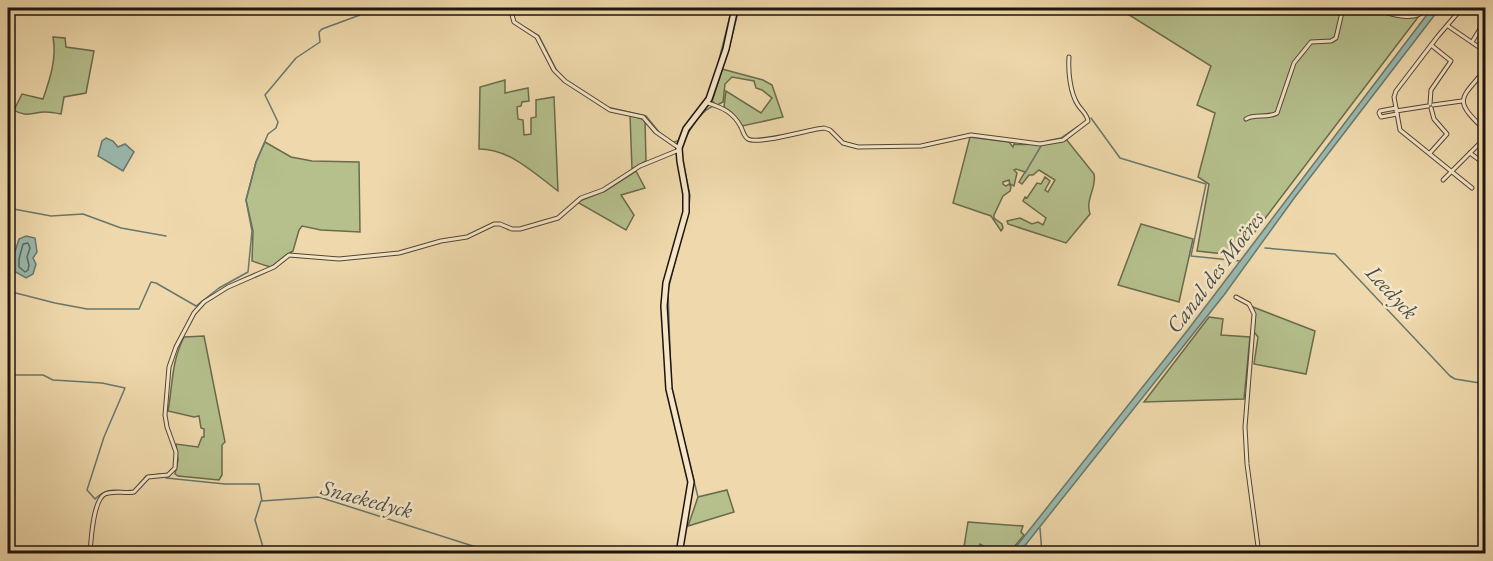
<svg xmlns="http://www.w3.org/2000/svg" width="1493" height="561" viewBox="0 0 1493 561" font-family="'EB Garamond',serif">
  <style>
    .green { fill: #b5c08d; stroke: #6a6a4c; stroke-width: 1.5 }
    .water { fill: #9ab9ae; stroke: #68776d; stroke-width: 1.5 }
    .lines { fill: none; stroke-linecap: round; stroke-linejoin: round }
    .shore { stroke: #5c665c; stroke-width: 1.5 }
    .stream { stroke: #68776d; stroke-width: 1.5 }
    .minor-casing { stroke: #524533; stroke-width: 5 }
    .secondary-casing { stroke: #1e140b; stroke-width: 8 }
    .minor { stroke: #f5e6c9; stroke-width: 3 }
    .secondary { stroke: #f5e6c9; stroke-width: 5 }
    .labels { text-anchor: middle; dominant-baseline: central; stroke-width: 5; stroke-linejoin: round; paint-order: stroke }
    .water-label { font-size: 22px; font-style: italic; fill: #494e44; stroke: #f5e6c9 }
  </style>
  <rect width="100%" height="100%" fill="#efd9ac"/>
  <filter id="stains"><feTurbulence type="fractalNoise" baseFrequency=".00333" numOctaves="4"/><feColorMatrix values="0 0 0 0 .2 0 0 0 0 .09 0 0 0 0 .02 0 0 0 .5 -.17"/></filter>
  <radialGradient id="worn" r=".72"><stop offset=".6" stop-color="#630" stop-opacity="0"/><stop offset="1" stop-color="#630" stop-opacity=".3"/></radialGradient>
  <g class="green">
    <polygon points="1118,8 1425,8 1244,246 1234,255 1197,251 1209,184 1198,177 1215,113 1197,105 1211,66"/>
    <path d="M53 37 65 38 66 47 94 51 86 93 64 97 61 114C56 113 50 112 45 112 33 112 25 118 14 110L22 94 43 99C50 79 57 58 53 37Z"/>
    <polygon points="722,69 763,80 772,85 783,117 742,126 733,114 724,107 726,91 761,113 772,98 762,90 756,88 754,81 732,77 725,84 723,102 717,105 712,101"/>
    <path d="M505 80V93L528 88 529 101 522 102 521 106 517 107 518 119 523 120 524 135 531 134V118L536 117V100L554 97 558 191C534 173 510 149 479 149L480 87Z"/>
    <polygon points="630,115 645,120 646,161 632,169"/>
    <path d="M970 137 1009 142 1013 147 1014 144C1018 146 1037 143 1044 144L1047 141 1066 139 1094 174C1097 188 1085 199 1090 214L1066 243 1008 224 1007 221 1020 218 1032 224 1038 222 1043 225 1046 218 1023 201 1025 197 1027 198 1037 183 1041 184 1045 177 1050 181 1045 190 1048 192 1055 180 1039 170 1033 175H1029L1022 184 1019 182 1025 172 1016 169 1014 170 1017 173 1014 186 1010 184 1009 180 1003 182V184L1006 186 1009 184 1011 187 1010 191 1003 196 994 215V218L1002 224 1003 228 1001 231 991 216 953 203Z"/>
    <path d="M265 142 291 157 312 161 359 162 360 232 321 230 302 226 299 230 293 251C284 255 279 263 270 267L252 261 253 231 246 200 256 162Z"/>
    <polygon points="636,171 645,188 621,195 634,215 626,230 577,202 605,191"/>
    <polygon points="1141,224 1193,239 1179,302 1118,285"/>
    <polygon points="1253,307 1315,331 1306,374 1254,364 1258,337 1254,332 1255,316"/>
    <polygon points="1209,317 1223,319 1221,335 1250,337 1244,399 1144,402"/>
    <path d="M204 336 225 442 222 445V475L219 480 178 476 175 474 178 460 176 444 198 447 202 437H204V429L201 428 199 416 194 417 168 411C173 384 171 363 184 337Z"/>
    <polygon points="727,490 734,512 688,526 698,497"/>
    <polygon points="968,522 1023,526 1021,532 1024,535 1009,553 995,553 995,552 980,544 977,553 963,553"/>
  </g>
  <g class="water">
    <polygon points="1432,8 1440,8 1295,197 1224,295 1019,553 1011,553 1187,331"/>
    <polygon points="106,138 113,141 118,147 125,144 134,152 123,171 98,156 102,141"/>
    <polygon points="26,236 35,238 37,252 33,258 36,264 33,274 26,278 14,271 13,258 19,239"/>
  </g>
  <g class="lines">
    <polygon class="shore" points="28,243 30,248 27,257 29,265 28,270 25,272 19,267 19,259 23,244"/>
    <g class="stream">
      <polyline points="851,8 852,9"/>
      <polyline points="526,28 539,36 557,71"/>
      <polyline points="717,68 732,8"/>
      <polyline points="714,104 712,101 729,48 739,8"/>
      <polyline points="607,107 646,116 659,132"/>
      <polyline points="1091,118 1120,158 1206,184 1191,256 1240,261"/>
      <path d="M684 141C690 129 701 110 714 106"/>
      <polyline points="1047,141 1061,138 1077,127"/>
      <polyline points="673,142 678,141 683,129 694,114"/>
      <polyline points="1025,173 1041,146"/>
      <polyline points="8,208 51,216 83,214 121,228 166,236"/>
      <polyline points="1265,248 1335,254 1450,376 1455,379 1486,384"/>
      <polyline points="8,291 55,303 87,309 139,309 151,282 156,283 196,306 219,288 248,272 252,231 246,200 256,162 268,134 276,128 278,122 265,95 296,58 320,42 319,32 322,29 360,15 359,8"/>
      <path d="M8 375H43L53 380 102 383 125 388 104 437 87 490 95 499C104 490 111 489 123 491"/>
      <polyline points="671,380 668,290 689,206 690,196 682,157"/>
      <polyline points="681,429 698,497"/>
      <polyline points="166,478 225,484 259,484 262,501 319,497 498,554"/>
      <polyline points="138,486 146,476 161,474"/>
      <polyline points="261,501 255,520 265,554"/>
      <polyline points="1040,528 1042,554"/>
    </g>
    <defs>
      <g id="minor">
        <polyline points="510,8 514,22 537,37 554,70 565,81 610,110 643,117 656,132 679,148"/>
        <path d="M1369 8C1387 12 1414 25 1427 8"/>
        <polyline points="1462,8 1438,36 1396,91 1394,97 1400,130 1472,188"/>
        <polyline points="1448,26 1486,52"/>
        <polyline points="1472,42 1486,19"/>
        <path d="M1486 69C1460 100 1452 99 1486 131"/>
        <polyline points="1478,78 1486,85"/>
        <path d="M708 103C723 108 733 112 741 127 743 131 744 137 748 139 759 145 810 129 824 128L830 130 843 143 858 147 921 146 971 135 1040 144 1063 140 1088 121C1087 114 1082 111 1078 105 1070 93 1068 71 1069 57"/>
        <polyline points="1430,104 1431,90 1451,61 1431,45"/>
        <polyline points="1433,105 1462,101"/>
        <polyline points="1396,108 1380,111 1379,113 1381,117 1397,114"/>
        <polyline points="1396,111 1428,106"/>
        <path d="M1246 119C1255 113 1267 119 1277 113L1294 63 1311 42 1331 41 1336 38 1343 8"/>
        <polyline points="1430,153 1447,134 1434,119 1431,108"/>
        <polyline points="1470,153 1486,165"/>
        <polyline points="1443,180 1486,137"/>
        <polyline points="1236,297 1249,304 1254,314 1245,427 1247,464 1259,554"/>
        <path d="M90 554C91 540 93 500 105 494 114 490 125 494 134 492L148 477 168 475 175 468 176 452 167 427 165 415 169 367 176 347 194 313 204 302 228 287 274 267 289 255 339 259 399 253 441 241 467 237 494 224H500L512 229H520L558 218 581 198 603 190 640 166 679 150"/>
      </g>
      <polyline id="secondary" points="679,554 691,482 669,389 664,306 666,283 686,212 686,194 680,161 679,148 686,129 709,99 726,49 735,8"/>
    </defs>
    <use href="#minor" class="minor-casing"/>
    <use href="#secondary" class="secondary-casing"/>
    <use href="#minor" class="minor"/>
    <use href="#secondary" class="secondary"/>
  </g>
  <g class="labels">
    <g class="water-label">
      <text transform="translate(1215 272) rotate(-53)">Canal des Moëres</text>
      <text transform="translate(1392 292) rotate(47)">Leedyck</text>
      <text transform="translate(367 499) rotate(15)">Snaekedyck</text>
    </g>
  </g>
  <rect width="1493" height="561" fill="none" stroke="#efd9ac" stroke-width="30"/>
  <rect x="9" y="9" width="1475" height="543" fill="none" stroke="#1e140b" stroke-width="3"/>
  <rect x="15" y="15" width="1463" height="531" fill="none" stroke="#1e140b" stroke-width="1.5"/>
  <rect width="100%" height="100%" filter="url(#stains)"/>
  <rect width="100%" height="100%" fill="url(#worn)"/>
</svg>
